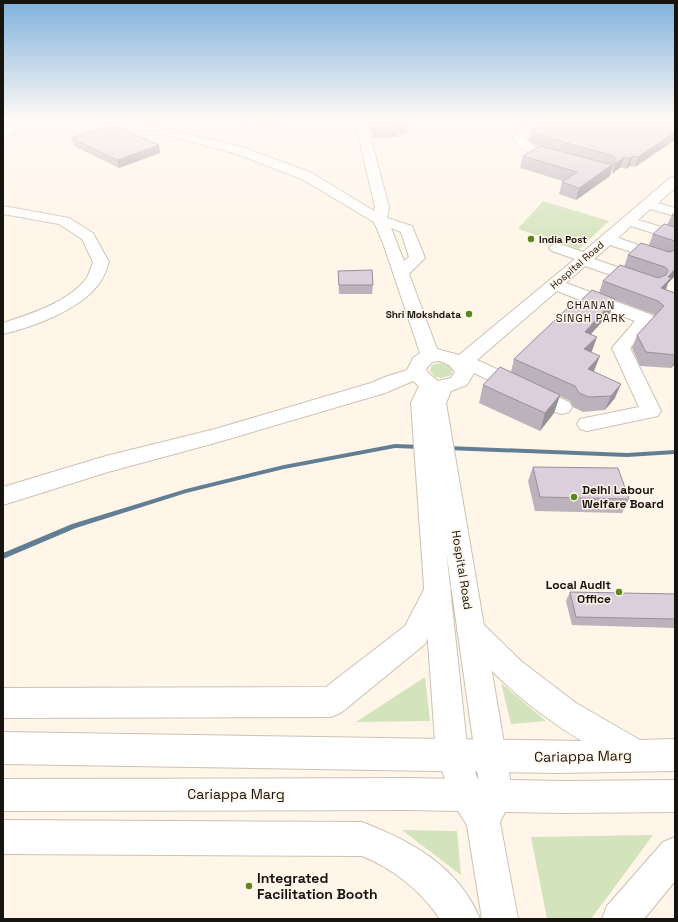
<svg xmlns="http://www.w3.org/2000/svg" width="678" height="922" viewBox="0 0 678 922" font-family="'Space Grotesk',sans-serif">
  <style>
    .green { fill: #d3e3bc }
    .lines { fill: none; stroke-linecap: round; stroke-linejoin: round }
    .stream { fill: #617e94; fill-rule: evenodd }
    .minor-casing { stroke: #cbc2b5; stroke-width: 2 }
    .major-casing { stroke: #cbc2b5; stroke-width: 2 }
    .minor { fill: #fff; fill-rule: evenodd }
    .major { fill: #fff; fill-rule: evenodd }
    .wall { fill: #bbb2bc }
    .shaded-wall { fill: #999199 }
    .building { fill: #dacfdb; stroke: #999199 }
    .poi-dot { fill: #5a881a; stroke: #fff5e8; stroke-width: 1.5 }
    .labels { text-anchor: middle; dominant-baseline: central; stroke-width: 3; stroke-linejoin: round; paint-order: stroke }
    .far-poi-label { font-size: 10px; font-weight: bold; fill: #171410; stroke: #fff5e8; text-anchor: start }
    .far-street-label { font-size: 10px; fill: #171410; stroke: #fff5e8 }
    .far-neighbourhood-label { font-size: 11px; letter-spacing: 1px; fill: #171410; stroke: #fff5e8 }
    .poi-label { font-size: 12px; font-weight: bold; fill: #171410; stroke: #fff5e8; text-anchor: start }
    .street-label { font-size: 12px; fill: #171410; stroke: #fff5e8 }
    .near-street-label { font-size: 14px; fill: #171410; stroke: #fff5e8 }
    .near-poi-label { font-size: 14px; font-weight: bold; fill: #171410; stroke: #fff5e8; text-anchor: start }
  </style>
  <rect width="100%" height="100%" fill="#fff5e8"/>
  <g class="green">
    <polygon points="543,201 609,221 579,249 518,229"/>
    <polygon points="441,363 450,366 452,369 452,375 441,378 435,377 430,371 432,365"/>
    <polygon points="425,677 430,721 356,722"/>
    <polygon points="501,683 546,721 511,724"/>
    <polygon points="402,830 457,831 461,875"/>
    <polygon points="653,835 591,919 547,919 531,837"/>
  </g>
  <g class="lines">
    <g class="stream">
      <polygon points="395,444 421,445 424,447 421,449 395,448 284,469 186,493 76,528 3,559 3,553 72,524 186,489 284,465"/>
      <polygon points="447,446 627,453 675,450 675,454 627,457 447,450 444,448"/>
    </g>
    <defs>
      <g id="minor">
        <polygon points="13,121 25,121 7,140 3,141 3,131"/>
        <path d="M110 121H120L178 132 242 147 312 173 374 211 375 207 355 121H366L389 207 387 218 412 226 425 258 409 274 437 349 459 355 575 259 552 251 549 248 552 245 557 243 583 252 670 178 675 177V188L658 203 675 208V216L650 209 638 220 675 231V240L631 226 618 238 668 255 671 258 668 261 663 263 658 261 610 245 594 259 649 278 651 281 649 284 643 286 637 284 585 266 566 283 652 315 655 319 630 348 661 411 658 416 587 431 580 429 577 424 580 419 639 407 612 348 635 321 557 291 477 360 569 402 572 407 569 412 562 414 555 412 474 373 467 385 451 391 446 403 513 796 500 822 518 919H482L467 825 456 808 436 755 411 403 419 386 413 381 385 393 215 443 108 472 3 505V487L106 456 215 429 371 383 385 377 407 370 413 358 420 353 383 243 374 222 302 179 234 153 178 138 110 125 108 123ZM391 228 401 232 409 257 404 261ZM440 361 449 365 455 372 451 378 438 381 428 373 426 369 432 362ZM446 550 479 782 468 755Z"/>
        <polygon points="254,121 283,121 277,124 247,128 241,125 243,123"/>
        <path d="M535 121H550L548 123 527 133 525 138 533 146 565 155 567 158 565 161 561 162C543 157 524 155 513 139L518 129Z"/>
        <path d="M3 206 69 218 93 233 109 262C106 270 104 278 98 285 79 310 33 327 3 334V323C30 314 67 303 86 279 89 275 91 267 93 262L82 239 59 224 3 214Z"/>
      </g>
      <g id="major">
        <polygon points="438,577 447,580 451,588 425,644 342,712 331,717 3,718 3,688 326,687 405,626 429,580"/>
        <path d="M471 618 481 622 521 661 576 703 640 740 675 739V771L557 773 3 764V732L582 741C545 719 512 692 483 662 473 652 463 643 457 631L461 622Z"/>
        <polygon points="409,778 564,781 675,780 675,812 564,813 409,810 3,811 3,779"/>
        <path d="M3 820 362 822C411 841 459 867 480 919H440C421 891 394 869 362 856L3 854Z"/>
        <polygon points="675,837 675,881 644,919 602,919 607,906 663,842"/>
      </g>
    </defs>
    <use href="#minor" class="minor-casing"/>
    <use href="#major" class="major-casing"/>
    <use href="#minor" class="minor"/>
    <use href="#major" class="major"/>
  </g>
  <g class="wall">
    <polygon points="368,121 407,121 408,123 407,133 398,134 398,137 373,138"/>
    <polygon points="675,121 675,140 635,167 630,166 626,169 621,167 612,174 613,170 612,169 610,176 576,200 559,194 562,182 563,181 520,168 523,156 540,146 533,144 529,140 531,130 619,126"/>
    <polygon points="71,138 159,145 160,153 119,168 74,146"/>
    <polygon points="675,212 675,276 668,283 666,290 675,293 675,364 671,368 640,366 632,348 637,335 655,316 653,314 615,300 610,313 591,334 592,351 591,352 594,371 593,371 615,398 605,410 583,412 573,407 570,401 560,396 554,413 540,431 479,403 483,385 511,372 514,359 579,302 599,293 603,281 624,267 628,255 649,245 653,234 667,225 672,215"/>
    <polygon points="338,271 373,285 372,294 339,294"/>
    <polygon points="533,467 629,499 622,513 535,511 528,481"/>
    <polygon points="570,592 675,594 675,628 572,625 566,601"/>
  </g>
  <g class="shaded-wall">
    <polygon points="675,132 675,140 635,167 638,157"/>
    <polygon points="159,145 160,153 119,168 117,160"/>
    <polygon points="633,156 630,166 626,169 629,159"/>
    <polygon points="624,157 621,167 612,174 615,164"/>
    <polygon points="613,164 610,176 576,200 579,188"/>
    <polygon points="675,269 675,276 668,283 665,291 655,301 661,288 668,277"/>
    <polygon points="615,299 610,313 580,346 585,332"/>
    <polygon points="597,337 592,351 579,364 584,349"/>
    <polygon points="600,356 594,371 583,384 588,369"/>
    <polygon points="675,360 675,364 671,368"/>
    <polygon points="621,384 615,398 605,410 611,396"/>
    <polygon points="560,395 554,413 540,431 545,413"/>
  </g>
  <g class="building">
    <polygon points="371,121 407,121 408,123 397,124 399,127 373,128"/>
    <polygon points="548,121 599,121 619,126 631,121 675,121 674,122 675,122 675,132 638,157 633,156 629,159 624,157 615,164 616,160 614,156 535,134 531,130"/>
    <polygon points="112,125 159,145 117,160 71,138"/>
    <polygon points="540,146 609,164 613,164 579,188 562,182 577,172 523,156"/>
    <polygon points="675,212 675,216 672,215"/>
    <polygon points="664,224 675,227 675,241 653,234"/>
    <polygon points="641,243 669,252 675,250 675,269 668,277 671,278 661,288 675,293 675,355 646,352 637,335 664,306 658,301 603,281 620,265 658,278 666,275 668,270 665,267 628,255"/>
    <polygon points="372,270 373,285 339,285 338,271"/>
    <polygon points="592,290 615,299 585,332 597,337 584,349 600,356 588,369 621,384 611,396 589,397 579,393 575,386 514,359 576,300 579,302"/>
    <polygon points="500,367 560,395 545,413 483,385"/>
    <polygon points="533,467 618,468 629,499 540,497"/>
    <polygon points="570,592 675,594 675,619 576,617"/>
  </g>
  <linearGradient id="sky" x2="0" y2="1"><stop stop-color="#7fb1dd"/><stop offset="0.48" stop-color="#fffaf5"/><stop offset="1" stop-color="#fffaf5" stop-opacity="0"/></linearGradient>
  <rect width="678" height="250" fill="url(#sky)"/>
  <g class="poi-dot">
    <circle cx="531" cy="239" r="4"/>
    <circle cx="469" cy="314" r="4"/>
    <circle cx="574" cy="497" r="4"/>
    <circle cx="619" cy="592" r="4"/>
    <circle cx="249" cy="886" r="4"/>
  </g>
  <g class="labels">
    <g class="far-poi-label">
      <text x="539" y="239">India Post</text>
      <text x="461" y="314" text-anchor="end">Shri Mokshdata</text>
    </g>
    <g class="far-street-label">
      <text transform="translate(577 265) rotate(-41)">Hospital Road</text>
    </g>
    <g class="far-neighbourhood-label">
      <text x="591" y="305">CHANAN<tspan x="591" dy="13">SINGH PARK</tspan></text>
    </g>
    <g class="poi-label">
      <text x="582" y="490">Delhi Labour<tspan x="582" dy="14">Welfare Board</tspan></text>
      <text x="611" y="585" text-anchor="end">Local Audit<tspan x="611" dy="14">Office</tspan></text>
    </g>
    <g class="street-label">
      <text transform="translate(462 570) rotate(81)">Hospital Road</text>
    </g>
    <g class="near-street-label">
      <text transform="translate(583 756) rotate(-1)">Cariappa Marg</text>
      <text x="236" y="794">Cariappa Marg</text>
    </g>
    <g class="near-poi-label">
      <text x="257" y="878">Integrated<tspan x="257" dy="16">Facilitation Booth</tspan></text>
    </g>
  </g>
  <rect width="678" height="922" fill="none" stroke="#171410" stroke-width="8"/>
</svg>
